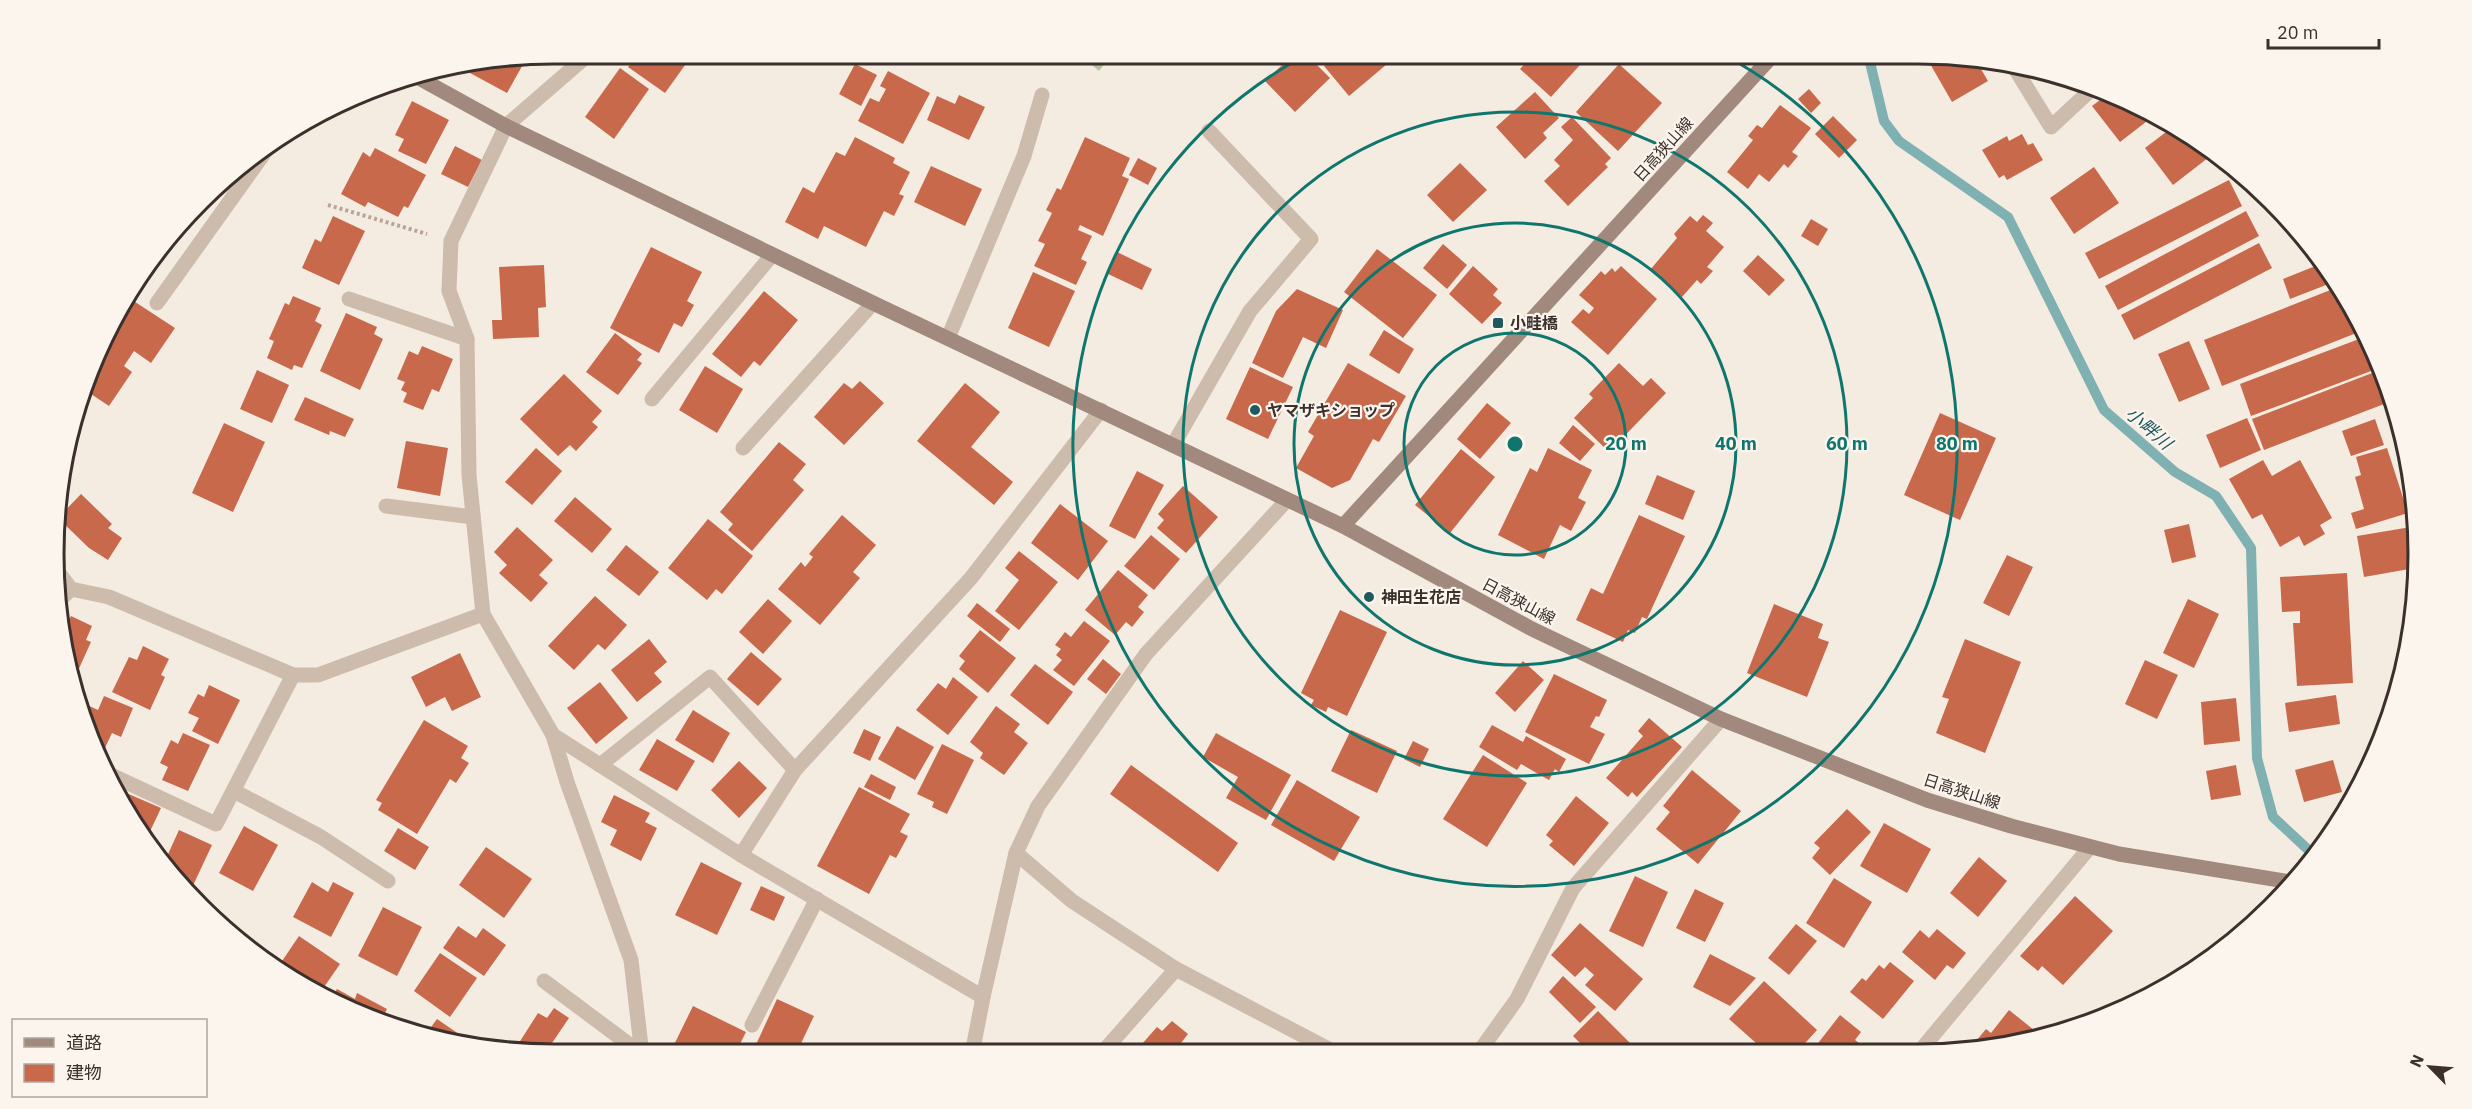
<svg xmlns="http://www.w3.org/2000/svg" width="2472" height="1109" viewBox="0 0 2472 1109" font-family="'IBM Plex Sans','Noto Sans JP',sans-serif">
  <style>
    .green { fill: #b8c4a0 }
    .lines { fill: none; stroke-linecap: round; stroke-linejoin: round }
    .stream { stroke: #7fb0b2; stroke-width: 10 }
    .building { fill: #c8694b }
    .path { stroke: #b9a596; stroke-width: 4; stroke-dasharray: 3 3; stroke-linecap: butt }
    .lane { stroke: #cdbbac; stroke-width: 15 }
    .street { stroke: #cdbbac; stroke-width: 15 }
    .secondary { stroke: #a18a7d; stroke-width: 15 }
    .ring { fill: none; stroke: #0f766e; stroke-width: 3 }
    .poi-dot { fill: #1f5a5e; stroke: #fbf5ee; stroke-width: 2 }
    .labels { text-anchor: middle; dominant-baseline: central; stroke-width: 4.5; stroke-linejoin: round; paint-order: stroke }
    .street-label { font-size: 16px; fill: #3b302b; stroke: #fbf5ee }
    .poi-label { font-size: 16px; font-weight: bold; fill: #3b302b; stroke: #fbf5ee; text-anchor: start }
    .water-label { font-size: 18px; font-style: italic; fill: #1f5a5e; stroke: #fbf5ee }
    .rim { fill: none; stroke: #3b302b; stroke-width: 3 }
    .centre { fill: #0f766e; stroke: #fbf5ee; stroke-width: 3 }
    .ring-label { font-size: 18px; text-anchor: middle; font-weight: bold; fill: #0f766e; stroke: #fbf5ee; stroke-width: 4.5; stroke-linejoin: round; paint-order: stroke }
  </style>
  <rect width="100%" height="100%" fill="#f4ebe1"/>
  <polygon class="green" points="1079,54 1112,54 1099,71"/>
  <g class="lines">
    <polyline class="stream" points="1868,54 1884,121 1899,141 2008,217 2104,410 2175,472 2216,496 2251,548 2257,758 2273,817 2316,857"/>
  </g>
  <g class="building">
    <polygon points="637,54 693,54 665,93 628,67"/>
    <polygon points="1294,54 1306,54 1330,78 1295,112 1265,81"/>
    <polygon points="1339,54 1399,54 1349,96 1324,66"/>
    <polygon points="1534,54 1586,54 1588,56 1551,97 1520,69"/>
    <polygon points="1925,55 1978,64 1988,81 1952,102"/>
    <polygon points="526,59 507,93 470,73 473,68"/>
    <polygon points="855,64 877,75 861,106 839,94"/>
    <polygon points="1619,64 1662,103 1618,151 1576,112"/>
    <polygon points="620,68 649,89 614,139 585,117"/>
    <polygon points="888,71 930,93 903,144 858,121 870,98 879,102 886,89 880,86"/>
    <polygon points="1809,89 1821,103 1811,113 1798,99"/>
    <polygon points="1535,92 1559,118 1543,133 1547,138 1525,159 1496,127"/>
    <polygon points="2108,94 2114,97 2155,115 2120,142 2092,106"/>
    <polygon points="959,95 985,107 969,140 927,120 937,96 955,104"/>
    <polygon points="412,101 449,120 426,164 398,151 404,139 395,135"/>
    <polygon points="1780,105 1811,128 1792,152 1798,156 1788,168 1784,164 1769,182 1759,174 1748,189 1727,172 1753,140 1748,136 1757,125 1762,128"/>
    <polygon points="1833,116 1857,140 1839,158 1815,134"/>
    <polygon points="1572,117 1611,158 1605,164 1608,167 1568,206 1544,181 1560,166 1554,160 1573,140 1561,127"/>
    <polygon points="2174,126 2213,154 2173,185 2145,148"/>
    <polygon points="2022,134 2028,145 2033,143 2043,160 2007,180 2004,175 1999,178 1982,150 2007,136 2009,141"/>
    <polygon points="855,137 895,158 893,163 910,172 899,194 904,196 894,216 884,211 866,247 824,226 818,239 785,222 803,187 814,193 836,152 845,156"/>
    <polygon points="1085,137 1130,158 1122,176 1129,179 1103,236 1080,225 1078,230 1092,236 1081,259 1087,262 1076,285 1034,266 1045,244 1038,241 1052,213 1046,210 1057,188 1061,190"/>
    <polygon points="455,146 482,160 468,187 441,174"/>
    <polygon points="375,148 426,175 408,208 404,206 398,217 368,202 365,207 341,194 363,152 370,157"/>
    <polygon points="1138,158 1157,168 1148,185 1129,175"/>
    <polygon points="1460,163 1487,190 1453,222 1427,195"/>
    <polygon points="931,166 982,189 965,226 914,202"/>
    <polygon points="2094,167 2119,203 2074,234 2050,198"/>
    <polygon points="2229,180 2242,206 2099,279 2085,253"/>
    <polygon points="2246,211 2259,236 2118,310 2105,286"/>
    <polygon points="1703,215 1713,223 1706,231 1724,247 1707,267 1713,271 1701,284 1697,280 1682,297 1650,270 1677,238 1674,234 1690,216 1697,222"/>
    <polygon points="333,216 365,231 339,285 302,268 315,239 321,242"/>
    <polygon points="1811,219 1828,229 1818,246 1801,236"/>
    <polygon points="2259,243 2272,268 2134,340 2121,315"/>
    <polygon points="1443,244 1467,265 1447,289 1423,268"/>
    <polygon points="651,247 702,272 687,301 694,305 682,327 674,323 659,353 610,328"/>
    <polygon points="1377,249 1437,295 1403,338 1344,292"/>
    <polygon points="1117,252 1152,269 1142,290 1106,273"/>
    <polygon points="1758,255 1785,280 1769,296 1743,271"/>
    <polygon points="544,265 546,307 538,308 539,337 493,339 492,320 502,320 499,267"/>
    <polygon points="2318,265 2326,285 2290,299 2283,279"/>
    <polygon points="1473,266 1498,289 1493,295 1502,303 1482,324 1449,294"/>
    <polygon points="1621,266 1657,299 1608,355 1571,322 1583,309 1589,314 1594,308 1579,295 1601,271 1605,275 1612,268 1615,272"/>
    <polygon points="1033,272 1075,291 1049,347 1008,328"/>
    <polygon points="2338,287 2364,330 2222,386 2204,340"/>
    <polygon points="1297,289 1343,310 1326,348 1303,337 1283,378 1252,363 1276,311"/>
    <polygon points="764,291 798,320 760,366 754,361 741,377 712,354"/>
    <polygon points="293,296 321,308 315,321 322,325 302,368 294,365 292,370 267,358 274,341 269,339 285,303 289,305"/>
    <polygon points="129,298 175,328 151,363 134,351 124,366 132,372 109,406 88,392 103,352 114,336 110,333 117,316"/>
    <polygon points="346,313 377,327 374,334 383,339 360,390 320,371"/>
    <polygon points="1384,330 1414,349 1399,374 1369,355"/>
    <polygon points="615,333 642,354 637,360 642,363 618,395 586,372"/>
    <polygon points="2367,336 2379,368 2251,416 2240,384"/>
    <polygon points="2189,341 2210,389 2179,402 2158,354"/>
    <polygon points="422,346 453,359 439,392 432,389 423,410 403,402 407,393 401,390 405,382 397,379 409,351 418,355"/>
    <polygon points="1348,363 1406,396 1379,442 1373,439 1350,480 1332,488 1296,468 1314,436 1308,432"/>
    <polygon points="1619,363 1643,386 1651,378 1666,393 1609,452 1574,418 1593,398 1589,394"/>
    <polygon points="705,366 743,389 717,433 679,410"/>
    <polygon points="1250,367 1293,387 1268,439 1226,419"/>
    <polygon points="257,370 289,385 272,423 240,409"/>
    <polygon points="2380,370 2392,401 2264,450 2252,419"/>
    <polygon points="564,374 602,411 592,422 598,427 576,451 570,445 558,456 520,419"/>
    <polygon points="860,381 884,403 844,445 814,417 844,383 852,389"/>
    <polygon points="965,383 1000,412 971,447 1013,482 994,505 917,441"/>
    <polygon points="305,397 354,419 345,437 330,431 329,435 294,420"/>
    <polygon points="1487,403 1511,423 1480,459 1457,439"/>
    <polygon points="1940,413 1996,438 1960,520 1904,495"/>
    <polygon points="2247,418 2261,450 2220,468 2206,435"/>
    <polygon points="2375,419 2384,445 2351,456 2342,431"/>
    <polygon points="224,423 265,442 233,512 192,493"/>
    <polygon points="1573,425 1595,444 1580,461 1559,443"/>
    <polygon points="406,441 448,448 440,496 397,488"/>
    <polygon points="779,442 806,464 793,480 804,490 752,551 728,530 733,524 720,512"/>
    <polygon points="536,448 562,471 532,505 505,482"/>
    <polygon points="1548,448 1592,470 1578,498 1586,502 1571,531 1560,525 1544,559 1498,535 1530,468 1537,472"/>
    <polygon points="2387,448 2408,513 2356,529 2351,513 2364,509 2355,477 2361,475 2356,457"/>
    <polygon points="1461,449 1495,477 1450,533 1415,505"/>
    <polygon points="2263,460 2272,476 2300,460 2332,518 2320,525 2325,534 2304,546 2299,536 2280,547 2262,514 2252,519 2229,479"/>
    <polygon points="1137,471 1164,485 1135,539 1109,526"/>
    <polygon points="1657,475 1695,491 1683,520 1645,504"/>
    <polygon points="1183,486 1218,517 1186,553 1157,528 1164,520 1158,514"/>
    <polygon points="81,494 112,524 108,528 122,538 108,560 89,548 58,518"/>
    <polygon points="575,497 612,529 592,553 554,521"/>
    <polygon points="1060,504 1108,541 1078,580 1031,543"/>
    <polygon points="842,515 876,545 853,572 860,578 820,625 778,589 801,562 805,567 813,557 809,554"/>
    <polygon points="1639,515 1685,536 1647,619 1642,617 1635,633 1628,630 1623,642 1576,620 1591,588 1603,594"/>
    <polygon points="708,519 753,556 722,594 716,589 707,600 668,568"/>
    <polygon points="2189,524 2196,557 2172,563 2164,530"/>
    <polygon points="2417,526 2415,568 2364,577 2357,536"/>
    <polygon points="517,527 553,560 539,575 548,583 531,602 499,573 507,565 494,552"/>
    <polygon points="1151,535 1180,559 1154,590 1124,566"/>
    <polygon points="626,545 659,572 639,596 606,570"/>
    <polygon points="1019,551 1058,582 1019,630 995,611 1019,580 1005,568"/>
    <polygon points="2007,555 2033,567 2009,616 1983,603"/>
    <polygon points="1118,570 1148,595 1138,607 1144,612 1132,627 1126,622 1115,635 1085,610"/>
    <polygon points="2347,573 2353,683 2297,686 2293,623 2300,623 2300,611 2282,612 2280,577"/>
    <polygon points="595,596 627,625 605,650 598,644 574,670 548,646"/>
    <polygon points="768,599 792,621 763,654 739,632"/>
    <polygon points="2188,599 2219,614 2194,668 2163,653"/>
    <polygon points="977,603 1010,629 1000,642 967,616"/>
    <polygon points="1774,604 1823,624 1818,638 1829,642 1807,697 1747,673"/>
    <polygon points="1340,610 1387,632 1347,716 1328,707 1326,712 1311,705 1314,700 1301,693"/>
    <polygon points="71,616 92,626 86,640 91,642 76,675 72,673 64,652 61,622 62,619 68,622"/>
    <polygon points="1084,621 1110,641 1074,686 1053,670 1062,660 1056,655 1061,649 1055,645 1065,632 1071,637"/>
    <polygon points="980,630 1016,658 988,693 959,669 965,661 959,656"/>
    <polygon points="649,639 667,662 654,673 662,682 637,702 611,670"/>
    <polygon points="1965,639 2021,662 1985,753 1936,733 1949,699 1942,697"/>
    <polygon points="143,646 169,659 161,675 165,677 150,710 112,692 129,657 137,660"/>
    <polygon points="751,652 782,679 758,706 727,679"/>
    <polygon points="460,653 481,697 452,711 445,697 426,707 411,677"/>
    <polygon points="1103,659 1121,674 1106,694 1087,679"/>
    <polygon points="2145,660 2178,675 2157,719 2125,704"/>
    <polygon points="1523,661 1544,680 1515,712 1495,693"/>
    <polygon points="1035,664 1073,692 1048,725 1010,695"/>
    <polygon points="1554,674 1607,700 1599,717 1596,716 1590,727 1605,734 1589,764 1525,732"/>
    <polygon points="953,677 978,697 948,735 916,710 938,683 946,689"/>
    <polygon points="600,682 628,718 596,744 567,708"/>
    <polygon points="209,685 240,700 218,744 192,731 199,718 188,713 198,694 204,697"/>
    <polygon points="2336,695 2340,724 2289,732 2285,703"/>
    <polygon points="104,696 133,708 121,737 112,733 104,750 100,748 84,707 85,704 98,710"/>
    <polygon points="2236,698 2240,741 2204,745 2201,702"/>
    <polygon points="996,706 1020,724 1014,732 1028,743 1004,775 980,758 983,753 970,742"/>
    <polygon points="693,710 730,733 713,763 675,740"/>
    <polygon points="1649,718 1682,747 1637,797 1632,792 1628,797 1606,778 1643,736 1638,731"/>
    <polygon points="424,720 468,746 461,758 469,763 456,783 450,779 417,834 378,810 382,803 376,800"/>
    <polygon points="1492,725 1523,742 1526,736 1566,759 1559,772 1555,769 1549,780 1521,764 1517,770 1479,747"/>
    <polygon points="897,726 934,747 915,780 878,759"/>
    <polygon points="864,729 881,737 870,761 853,753"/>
    <polygon points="1351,730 1397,751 1377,793 1331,771"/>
    <polygon points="183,733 210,745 188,791 162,780 168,767 160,763 171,740 178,744"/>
    <polygon points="1216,733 1291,775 1266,820 1226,798 1238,777 1203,757"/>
    <polygon points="657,739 695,761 677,791 639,770"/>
    <polygon points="1413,741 1429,749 1420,767 1404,759"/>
    <polygon points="942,744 974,760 947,814 932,807 934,802 917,794"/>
    <polygon points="1483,755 1527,783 1487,847 1443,819"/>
    <polygon points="2333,760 2342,792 2304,802 2295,770"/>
    <polygon points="739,761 767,788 739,818 711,790"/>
    <polygon points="1131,765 1238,843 1218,872 1110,794"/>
    <polygon points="2236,765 2241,795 2211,800 2206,771"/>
    <polygon points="1692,770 1741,811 1698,864 1656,829 1670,812 1663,806"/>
    <polygon points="871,774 896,787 890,800 864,787"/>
    <polygon points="1297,780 1360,817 1334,861 1271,825"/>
    <polygon points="859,787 910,814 900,832 908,836 896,858 890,855 869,894 817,866"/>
    <polygon points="124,792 161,808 146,840 121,805 120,801"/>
    <polygon points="614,795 650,813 645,822 657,828 641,861 610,845 617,830 601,822"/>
    <polygon points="1576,796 1609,823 1574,866 1549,845 1553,841 1546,835"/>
    <polygon points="1847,809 1871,832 1830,875 1812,858 1820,848 1814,843"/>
    <polygon points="1884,823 1931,849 1907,893 1860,866"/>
    <polygon points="244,826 278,845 253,891 219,873"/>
    <polygon points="398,828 429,847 415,870 384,851"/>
    <polygon points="179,830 212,845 189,894 169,872 172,867 164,863"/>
    <polygon points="486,847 532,879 504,918 459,885"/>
    <polygon points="1979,857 2007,881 1978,917 1950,893"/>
    <polygon points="701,862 742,883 717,935 675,915"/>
    <polygon points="1635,876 1668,892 1643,947 1609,931"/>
    <polygon points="1834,878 1872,902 1844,948 1806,923"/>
    <polygon points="312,882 328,892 333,882 354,893 331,937 293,917"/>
    <polygon points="761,886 785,897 774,921 750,910"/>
    <polygon points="1695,889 1724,903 1705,942 1676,928"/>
    <polygon points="2075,896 2113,931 2063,985 2042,966 2038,971 2020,956"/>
    <polygon points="383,907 422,927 397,976 358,956"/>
    <polygon points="1580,923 1643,979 1615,1011 1585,985 1594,975 1585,967 1575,977 1551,955"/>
    <polygon points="1796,924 1817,941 1789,975 1768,958"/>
    <polygon points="458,926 476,938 483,928 506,945 484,976 443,948"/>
    <polygon points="1937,929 1966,953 1953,969 1947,965 1935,980 1902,952 1920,930 1929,938"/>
    <polygon points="299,936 340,964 322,990 278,967"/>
    <polygon points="440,953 477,978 450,1017 414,991"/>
    <polygon points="1710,954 1756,978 1730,1006 1693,987"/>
    <polygon points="1890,962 1914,981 1883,1019 1850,992 1862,978 1866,981 1879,965 1884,969"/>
    <polygon points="1563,976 1596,1007 1580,1023 1549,992"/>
    <polygon points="1764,981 1817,1030 1798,1051 1765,1051 1729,1019"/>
    <polygon points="337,989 355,999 357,993 387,1009 381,1021 333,996"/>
    <polygon points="777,999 814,1016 796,1054 760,1054 753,1051"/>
    <polygon points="693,1006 746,1032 735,1054 721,1050 719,1055 669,1055"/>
    <polygon points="554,1008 569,1018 552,1043 560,1048 555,1055 524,1050 517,1046 538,1013 547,1018"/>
    <polygon points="2009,1010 2034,1030 2028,1039 1983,1051 1978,1051 1972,1046 1986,1029 1991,1033"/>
    <polygon points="1598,1011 1639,1052 1589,1052 1573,1036"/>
    <polygon points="1840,1015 1861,1032 1855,1040 1863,1046 1860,1051 1812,1051"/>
    <polygon points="437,1019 469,1041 426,1034"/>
    <polygon points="1172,1021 1188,1034 1181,1043 1187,1048 1182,1053 1134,1053 1157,1027 1162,1031"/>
    <polygon points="590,1045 603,1055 583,1055"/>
  </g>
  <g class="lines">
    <polyline class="path" points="328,205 427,234"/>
    <g class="lane">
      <polyline points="349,299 467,339"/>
      <polyline points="157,303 270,145"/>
      <polyline points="948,338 1024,156 1042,95"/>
      <polyline points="652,399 772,255"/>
      <polyline points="743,448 873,303"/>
      <polyline points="386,506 473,517"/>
      <polyline points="234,791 321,837 388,881"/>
      <polyline points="544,981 642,1054"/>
      <polyline points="752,1025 817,899"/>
      <polyline points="1920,1051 2090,847"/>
    </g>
    <g class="street">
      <polyline points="589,54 506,126 451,241 449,291 467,339 469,475 483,614 553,735 741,855 983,997"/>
      <polyline points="2016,70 2051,127 2094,87"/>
      <polyline points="1173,445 1250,311 1311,239 1209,131"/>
      <polyline points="55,568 71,589"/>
      <polyline points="59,601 71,589 109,597 293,675 318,675 483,614"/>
      <polyline points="553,735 567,782 631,960 642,1055"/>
      <polyline points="600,765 710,677 795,770"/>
      <polyline points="109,774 216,824 293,675"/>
      <polyline points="1016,853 1072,901 1176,969"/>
      <polyline points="741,855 795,770 971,578 1101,410"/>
      <polyline points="1479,1052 1517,999 1573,888 1721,719"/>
      <polyline points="1102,1053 1176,969 1336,1053"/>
      <polyline points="972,1054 983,997 1016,853 1038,806 1146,654 1286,501"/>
    </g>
    <g class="secondary">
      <polyline points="417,77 506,126 873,303 1343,526 1532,629 1721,719 1927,800 2011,826 2119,854 2291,882"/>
      <polyline points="1343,526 1774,54"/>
    </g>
  </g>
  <g class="ring">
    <circle cx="1515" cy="444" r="111"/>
    <circle cx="1515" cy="444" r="221"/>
    <circle cx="1515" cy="444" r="332"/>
    <path d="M1726 56A442 442 0 1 1 1304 56"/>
  </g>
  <g class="poi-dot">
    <rect x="1492" y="317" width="12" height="12" rx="3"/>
    <circle cx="1255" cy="410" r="6"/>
    <circle cx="1369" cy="597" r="6"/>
  </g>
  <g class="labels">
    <g class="street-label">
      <text transform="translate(1663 149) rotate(-48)">日高狭山線</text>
      <text transform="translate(1519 601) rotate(28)">日高狭山線</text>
      <text transform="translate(1962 791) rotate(18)">日高狭山線</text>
    </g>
    <g class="poi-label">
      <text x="1510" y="323">小畦橋</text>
      <text x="1267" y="410">ヤマザキショップ</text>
      <text x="1381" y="597">神田生花店</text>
    </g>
    <g class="water-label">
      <text transform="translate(2149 428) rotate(41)">小畔川</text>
    </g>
  </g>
  <path d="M0 0H2472V1109H0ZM554 64H1918A490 490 0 0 1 2408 554V554A490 490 0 0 1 1918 1044H554A490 490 0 0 1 64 554V554A490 490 0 0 1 554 64Z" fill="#fbf5ee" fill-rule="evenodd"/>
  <path class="rim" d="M554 64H1918A490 490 0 0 1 2408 554V554A490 490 0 0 1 1918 1044H554A490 490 0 0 1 64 554V554A490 490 0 0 1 554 64Z"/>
  <circle cx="1515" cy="444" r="9" class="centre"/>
  <g class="ring-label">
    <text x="1626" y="450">20 m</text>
    <text x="1736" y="450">40 m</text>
    <text x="1847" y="450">60 m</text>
    <text x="1957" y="450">80 m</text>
  </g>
  <rect x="12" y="1019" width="195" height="78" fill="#fbf5ee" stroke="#aea6a0" stroke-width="1.5"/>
  <rect x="24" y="1038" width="30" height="9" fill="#a18a7d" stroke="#aea6a0" stroke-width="1.5"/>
  <text x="66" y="1049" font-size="18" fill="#3b302b">道路</text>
  <rect x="24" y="1064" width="30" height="18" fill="#c8694b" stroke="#aea6a0" stroke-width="1.5"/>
  <text x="66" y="1079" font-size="18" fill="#3b302b">建物</text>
  <g transform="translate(2430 1067) rotate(295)" stroke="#fbf5ee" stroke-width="4.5" paint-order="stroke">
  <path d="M0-4.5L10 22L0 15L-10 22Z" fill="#3b302b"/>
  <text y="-9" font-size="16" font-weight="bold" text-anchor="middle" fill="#3b302b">N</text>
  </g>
  <path d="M2268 39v9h111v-9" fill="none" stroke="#3b302b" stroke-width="3"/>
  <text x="2277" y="39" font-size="18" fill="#3b302b" stroke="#fbf5ee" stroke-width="4.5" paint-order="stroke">20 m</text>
</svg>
